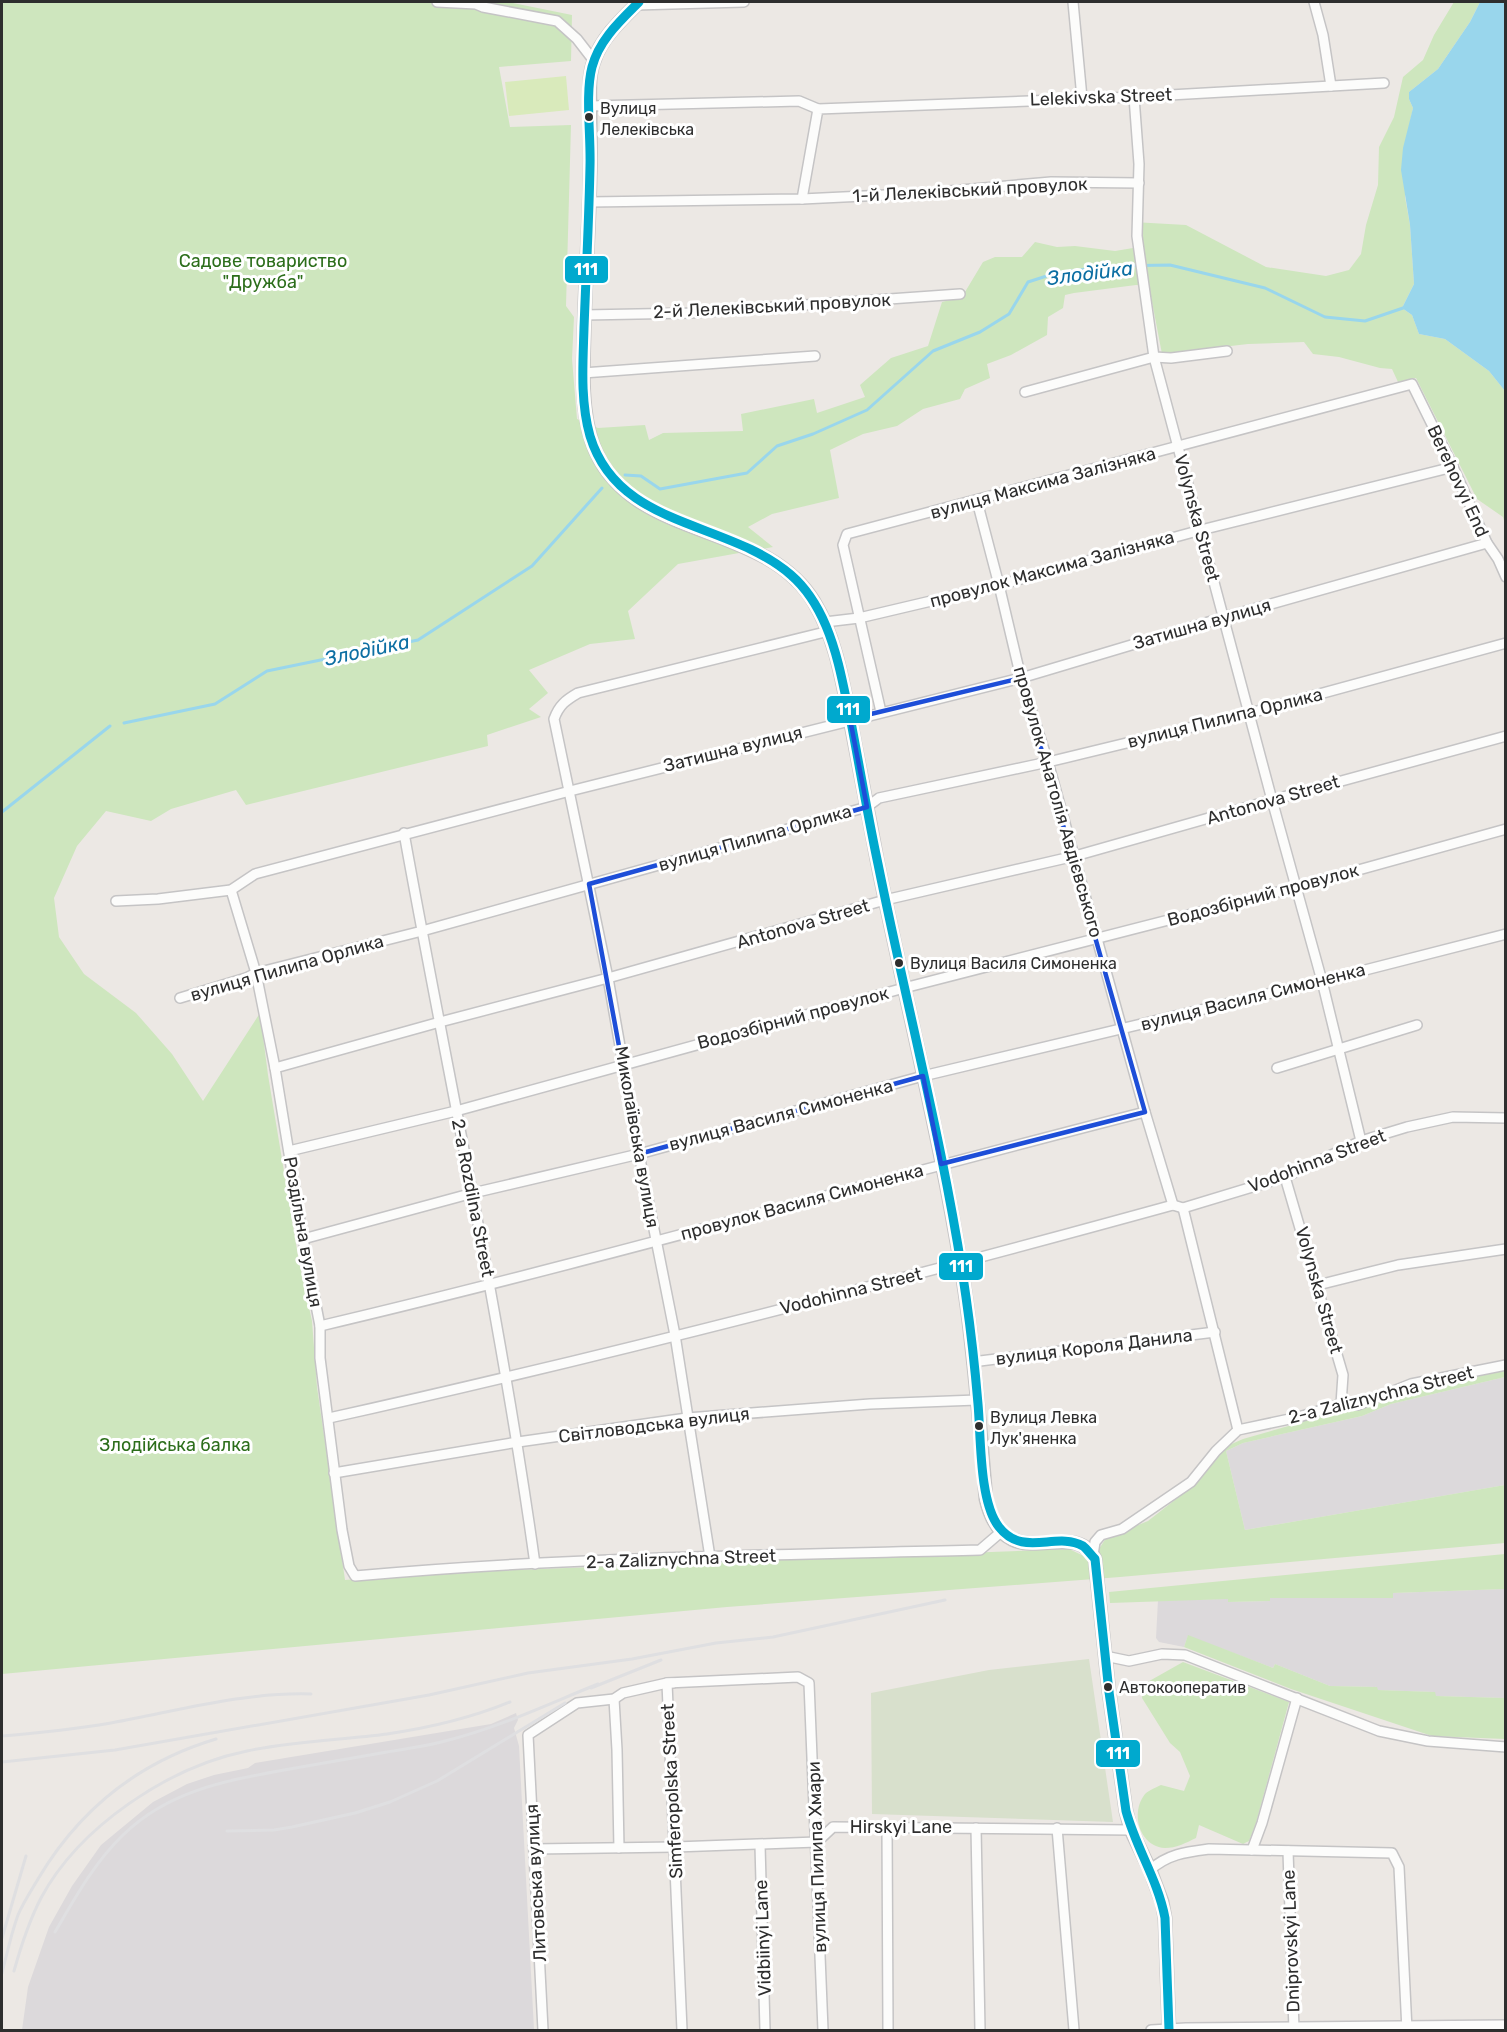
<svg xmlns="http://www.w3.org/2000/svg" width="1507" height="2032" viewBox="0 0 1507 2032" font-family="Rubik,sans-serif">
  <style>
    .industrial { fill: #dcd9db }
    .green { fill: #cee6be }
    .cemetery { fill: #d8e0cc }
    .pitch { fill: #d9eabb }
    .water { fill: #99d6ec }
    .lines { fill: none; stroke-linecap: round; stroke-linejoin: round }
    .stream { stroke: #99d6ec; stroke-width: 3 }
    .street-casing { stroke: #c5c4c5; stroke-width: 12 }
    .secondary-casing { stroke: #c5c4c5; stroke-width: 15 }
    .street { stroke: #fcfcfb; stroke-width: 9 }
    .secondary { stroke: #fcfcfb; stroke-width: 12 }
    .rail { stroke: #dfdfe1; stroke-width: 3 }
    .bus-1-casing { stroke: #fff; stroke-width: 14 }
    .bus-1 { stroke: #00a9ce; stroke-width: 9 }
    .marked { fill: none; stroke: #1d4ed8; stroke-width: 4.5; stroke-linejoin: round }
    .bus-dot { fill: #2e2e2e; stroke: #fff; stroke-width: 2 }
    .labels { text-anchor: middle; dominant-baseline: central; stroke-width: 6; stroke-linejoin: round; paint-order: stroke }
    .bus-label { font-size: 16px; fill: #2e2e2e; stroke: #fff; text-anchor: start }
    .street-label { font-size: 18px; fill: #2e2e2e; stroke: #fff }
    .park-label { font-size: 18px; fill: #2c6e1b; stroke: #fff }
    .water-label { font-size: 20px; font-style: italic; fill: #0d6fa3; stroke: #fff }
    .line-badge { stroke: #fff; stroke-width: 2 }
    .badge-label { font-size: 16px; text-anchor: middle; font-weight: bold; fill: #fff }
  </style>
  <rect width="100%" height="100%" fill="#ece8e4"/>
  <g class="industrial">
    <polygon points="1505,1377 1505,1485 1245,1530 1226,1451 1243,1443 1362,1416 1391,1404"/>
    <polygon points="1505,1589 1505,1698 1435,1696 1435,1692 1377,1690 1377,1687 1330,1686 1275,1664 1273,1668 1188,1636 1184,1647 1159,1642 1156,1638 1158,1600 1228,1599 1229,1602 1270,1601 1270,1598 1393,1597 1393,1593"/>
    <polygon points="516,1713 518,1720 514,1728 519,1746 534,2030 22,2030 28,1987 49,1927 72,1886 101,1845 153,1802 187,1784 214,1775 248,1768 255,1763 491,1724"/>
  </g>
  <g class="green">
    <polygon points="2,2 508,2 572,15 571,61 499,67 510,127 571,125 566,306 574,317 572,359 577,419 598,428 645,425 649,440 663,433 743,431 741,414 814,399 817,413 865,397 860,385 891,358 928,346 942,302 962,297 983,262 995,257 1022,257 1035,242 1057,247 1075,246 1115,251 1133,248 1133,222 1186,225 1266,267 1326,276 1349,270 1361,254 1366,225 1378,185 1379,147 1394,117 1403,77 1423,60 1434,35 1454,2 1480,2 1470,22 1438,69 1409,92 1409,99 1413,108 1410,122 1405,197 1410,225 1414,284 1402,308 1412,315 1419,334 1445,339 1489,371 1505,391 1505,524 1503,517 1477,499 1416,378 1398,382 1392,369 1380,368 1339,357 1313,354 1304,342 1248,344 1162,354 1149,286 1136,285 1074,293 1065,295 1063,308 1048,317 1047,335 1011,355 987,364 990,378 965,389 960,399 923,409 897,426 863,434 830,450 839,498 772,514 748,527 773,547 678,564 628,611 635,639 590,644 529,670 548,693 529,709 541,717 487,735 488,746 246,805 236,790 171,809 151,821 106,811 77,846 54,898 59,937 84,974 136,1013 172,1054 203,1101 260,1013 268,1075 299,1262 312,1321 317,1387 345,1580 434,1573 1069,1549 1086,1557 1100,1556 1099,1549 1106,1538 1148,1521 1199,1481 1227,1446 1243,1439 1299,1423 1338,1408 1354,1409 1421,1386 1459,1376 1505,1369 1505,1377 1391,1404 1362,1416 1243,1443 1226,1451 1245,1530 1505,1485 1505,1543 1120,1577 727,1607 2,1674"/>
    <polygon points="1505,1554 1505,1589 1393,1593 1393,1598 1270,1598 1270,1601 1228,1602 1228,1599 1110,1603 1109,1592"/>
    <polygon points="1188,1635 1273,1668 1275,1664 1330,1686 1377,1687 1378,1690 1435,1692 1436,1696 1505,1698 1505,1739 1432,1736 1291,1689 1184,1647"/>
    <path d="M1183 1662 1289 1702 1256 1823 1249 1841 1243 1844 1199 1825 1196 1838C1186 1843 1176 1848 1165 1848 1139 1846 1130 1813 1145 1794 1149 1790 1157 1787 1161 1785L1184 1791 1190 1776 1180 1752 1170 1743 1142 1698 1144 1684Z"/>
  </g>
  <polygon class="cemetery" points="1089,1659 1113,1822 872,1814 871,1693 989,1670"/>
  <polygon class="pitch" points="566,76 569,110 509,116 505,82"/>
  <polygon class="water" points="1480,2 1505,2 1505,391 1489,371 1445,339 1419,334 1412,315 1402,308 1414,284 1410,225 1401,170 1403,148 1413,108 1409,99 1409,92 1438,69 1470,22"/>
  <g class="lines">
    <g class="stream">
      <polyline points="625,475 641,476 660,489 747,473 777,446 813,434 867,410 933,351 980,332 1009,314 1028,282 1056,273 1112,266 1170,265 1265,288 1325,317 1365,321 1406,307"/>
      <polyline points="124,723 215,704 267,671 418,640 532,566 602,488"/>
      <polyline points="2,812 110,726"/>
    </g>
    <defs>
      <g id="street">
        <polyline points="437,2 476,4 483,7 557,21 577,39 594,61"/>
        <polyline points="1073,2 1082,98"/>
        <polyline points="1314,2 1323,35 1331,86"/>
        <polyline points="635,5 744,2"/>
        <polyline points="1134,97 1139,164 1137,236 1154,357 1272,800 1322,981 1361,1141"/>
        <polyline points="590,106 799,101 818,109"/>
        <polyline points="802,199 926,193 1051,182 1139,183"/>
        <polyline points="589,202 802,199 818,109 1134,97 1384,83"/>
        <polyline points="584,315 691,313 960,294"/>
        <polyline points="583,373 815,356"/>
        <polyline points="1025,392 1154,357 1171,358 1227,351"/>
        <polyline points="977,501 999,585 1021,678 1048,762 1145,1112 1173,1205"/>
        <polyline points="825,622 859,618 999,585 1201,530 1453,467"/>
        <polyline points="881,712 843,545 847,534 1412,384 1453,467 1487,543 1498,559 1506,577"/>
        <path d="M404 833C448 1077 501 1319 535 1564"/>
        <path d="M231 890 256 973 275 1068 303 1239 320 1326V1358L342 1530 349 1566 355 1576C562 1557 772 1555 980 1550L1001 1532"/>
        <polyline points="116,901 158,899 231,890 255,874 570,791 1021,678 1225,617 1487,543"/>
        <polyline points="180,998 246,978 256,973 422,931 867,807 879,798 1048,762 1250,713 1506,643"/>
        <polyline points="275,1068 440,1022 608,978 885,900 1075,856 1272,800 1506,736"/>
        <polyline points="1277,1068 1417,1025"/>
        <polyline points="289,1151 456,1111 904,988 1297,887 1506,829"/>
        <polyline points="1285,1177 1343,1375 1341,1404"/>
        <polyline points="1183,1208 1238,1430"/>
        <polyline points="303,1239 473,1193 639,1154 923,1076 1322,981 1506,934"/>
        <polyline points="1318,1285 1398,1265 1506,1249"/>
        <path d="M320 1326C596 1261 869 1182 1145 1112"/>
        <polyline points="972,1362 1215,1332"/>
        <path d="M329 1418C612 1355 893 1282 1173 1205L1183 1208 1285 1177 1361 1141 1407 1127 1453 1117 1506 1118"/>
        <polyline points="334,1473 518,1442 687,1418 870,1404 977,1400"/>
        <polyline points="1093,1555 1095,1542 1101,1535 1122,1529 1191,1482 1216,1451 1238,1430 1299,1417 1341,1404 1358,1405 1411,1384 1506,1365"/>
        <path d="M710 1557 675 1335 639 1154 608 978 554 719C559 705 566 700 578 693L829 631"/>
        <polyline points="1105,1656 1129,1661 1162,1654 1185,1655 1379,1731 1428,1741 1506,1747"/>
        <polyline points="673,1683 667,1683 682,2030"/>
        <polyline points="614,1699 617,1750 619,1848"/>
        <polyline points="887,1826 888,2030"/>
        <polyline points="976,1828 980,2030"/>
        <polyline points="1057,1828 1074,2030"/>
        <polyline points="760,1845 765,2030"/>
        <polyline points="534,1849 675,1847 817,1842 833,1827 1131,1830"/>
        <polyline points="1252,1850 1262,1823 1297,1698"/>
        <polyline points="1288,1851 1294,2030"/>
        <path d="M1150 1870C1168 1854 1186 1852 1209 1849L1392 1853 1399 1867 1407 2030"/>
        <polyline points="543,2030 528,1735 577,1703 614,1699 623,1693 667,1683 798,1677 809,1683 823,2030"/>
        <polyline points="1151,2030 1186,2028 1506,2025"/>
      </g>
      <path id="secondary" d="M639 2C623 18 601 38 594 61 588 76 590 94 590 110 590 132 591 155 590 177 589 230 585 282 584 335 583 369 581 409 592 442 627 543 763 518 814 602 837 640 843 686 852 729 860 772 869 816 877 860 906 1004 943 1146 965 1292 975 1360 980 1430 986 1499 1006 1582 1072 1514 1095 1559L1109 1692 1126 1811 1131 1830 1150 1870 1162 1902 1165 1918 1169 2030"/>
    </defs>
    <use href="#street" class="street-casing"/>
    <use href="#secondary" class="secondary-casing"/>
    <use href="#street" class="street"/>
    <use href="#secondary" class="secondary"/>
    <g class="rail">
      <polyline points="591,1688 661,1660"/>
      <path d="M2 1736C38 1733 75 1729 111 1723 178 1711 242 1692 311 1694"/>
      <polyline points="2,1762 115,1750 429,1695 528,1673 632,1659 716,1643 773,1637 945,1600"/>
      <polyline points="227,1831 274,1830 292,1827 355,1813 390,1802 437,1781 565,1703"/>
      <path d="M55 1932C75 1898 94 1863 123 1835 168 1791 224 1781 284 1770 318 1764 353 1758 387 1752 406 1749 426 1746 445 1741 498 1728 548 1704 598 1684"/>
      <polyline points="2,1938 26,1856"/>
      <path d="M14 1971C21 1946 29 1921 41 1898 79 1827 168 1767 247 1751 293 1741 341 1740 387 1734 429 1728 471 1718 510 1702"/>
      <path d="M2 1973C7 1954 11 1934 18 1915 23 1903 31 1891 38 1879 79 1810 139 1762 216 1739"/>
    </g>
    <defs>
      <path id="bus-1" d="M639 2C620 21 599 40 592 67 585 94 591 136 590 166 589 220 586 274 584 328 583 363 580 401 590 436 618 529 728 520 791 575 806 588 818 607 826 626 839 657 844 690 851 722 860 769 868 817 878 864 907 1008 945 1151 966 1297 971 1332 975 1368 978 1404 981 1436 979 1502 999 1527 1023 1558 1056 1531 1083 1546 1086 1548 1092 1556 1095 1559L1109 1692 1126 1811C1136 1848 1158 1880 1165 1918L1169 2030"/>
    </defs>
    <use href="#bus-1" class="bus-1-casing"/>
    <use href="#bus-1" class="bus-1"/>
  </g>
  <path class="marked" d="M1021 678 1145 1112 941 1164 923 1076 639 1154 589 884 867 807 850 719Z"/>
  <g class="bus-dot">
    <circle cx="589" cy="117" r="5"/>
    <circle cx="899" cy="963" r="5"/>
    <circle cx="979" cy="1426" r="5"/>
    <circle cx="1108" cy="1687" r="5"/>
  </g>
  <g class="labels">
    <g class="bus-label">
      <text x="600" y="108">Вулиця<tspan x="600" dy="21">Лелеківська</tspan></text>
      <text x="910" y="963">Вулиця Василя Симоненка</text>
      <text x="990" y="1417">Вулиця Левка<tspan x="990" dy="21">Лук'яненка</tspan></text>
      <text x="1119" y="1687">Автокооператив</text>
    </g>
    <g class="street-label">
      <text transform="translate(1101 97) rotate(-2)">Lelekivska Street</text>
      <text transform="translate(970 190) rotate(-3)">1-й Лелеківський провулок</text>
      <text transform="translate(772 306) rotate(-3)">2-й Лелеківський провулок</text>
      <text transform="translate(1458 481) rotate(65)">Berehovyi End</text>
      <text transform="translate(1043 483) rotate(-15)">вулиця Максима Залізняка</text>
      <text transform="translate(1197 518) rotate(75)">Volynska Street</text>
      <text transform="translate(1052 569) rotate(-15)">провулок Максима Залізняка</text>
      <text transform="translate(1202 624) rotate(-16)">Затишна вулиця</text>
      <text transform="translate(1225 718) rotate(-14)">вулиця Пилипа Орлика</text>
      <text transform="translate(733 749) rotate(-14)">Затишна вулиця</text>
      <text transform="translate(1273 800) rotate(-16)">Antonova Street</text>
      <text transform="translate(1058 802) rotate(74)">провулок Анатолія Авдієвського</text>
      <text transform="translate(755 838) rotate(-16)">вулиця Пилипа Орлика</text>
      <text transform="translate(1263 895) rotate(-15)">Водозбірний провулок</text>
      <text transform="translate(803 924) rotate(-16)">Antonova Street</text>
      <text transform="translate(287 968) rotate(-16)">вулиця Пилипа Орлика</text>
      <text transform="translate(1253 997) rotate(-14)">вулиця Василя Симоненка</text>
      <text transform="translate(793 1018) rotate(-15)">Водозбірний провулок</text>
      <text transform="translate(781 1115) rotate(-15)">вулиця Василя Симоненка</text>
      <text transform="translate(637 1137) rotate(80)">Миколаївська вулиця</text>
      <text transform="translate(1317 1161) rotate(-21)">Vodohinna Street</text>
      <text transform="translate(473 1198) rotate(79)">2-a Rozdilna Street</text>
      <text transform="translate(802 1202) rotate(-15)">провулок Василя Симоненка</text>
      <text transform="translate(303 1232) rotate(80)">Роздільна вулиця</text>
      <text transform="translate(1319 1290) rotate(74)">Volynska Street</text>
      <text transform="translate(851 1291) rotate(-14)">Vodohinna Street</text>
      <text transform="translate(1094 1347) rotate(-7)">вулиця Короля Данила</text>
      <text transform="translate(1381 1395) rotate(-14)">2-a Zaliznychna Street</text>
      <text transform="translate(654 1425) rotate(-7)">Світловодська вулиця</text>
      <text transform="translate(681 1559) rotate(-2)">2-a Zaliznychna Street</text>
      <text transform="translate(672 1791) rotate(-93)">Simferopolska Street</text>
      <text x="901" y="1827">Hirskyi Lane</text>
      <text transform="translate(817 1857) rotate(-92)">вулиця Пилипа Хмари</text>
      <text transform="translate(536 1883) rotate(-93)">Литовська вулиця</text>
      <text transform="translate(763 1938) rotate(-92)">Vidbiinyi Lane</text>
      <text transform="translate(1291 1941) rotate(-92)">Dniprovskyi Lane</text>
    </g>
    <g class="park-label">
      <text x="263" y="261">Садове товариство<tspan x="263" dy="21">"Дружба"</tspan></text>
      <text x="175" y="1445">Злодійська балка</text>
    </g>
    <g class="water-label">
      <text transform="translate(1090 273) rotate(-7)">Злодійка</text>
      <text transform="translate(367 650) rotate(-12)">Злодійка</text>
    </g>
  </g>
  <g class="line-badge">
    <rect x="564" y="255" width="45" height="29" rx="6" fill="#00a9ce"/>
    <rect x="826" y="695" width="45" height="29" rx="6" fill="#00a9ce"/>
    <rect x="938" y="1252" width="46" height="29" rx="6" fill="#00a9ce"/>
    <rect x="1095" y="1739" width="46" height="29" rx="6" fill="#00a9ce"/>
  </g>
  <g class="badge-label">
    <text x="586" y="275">111</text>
    <text x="848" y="715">111</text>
    <text x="961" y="1272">111</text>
    <text x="1118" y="1759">111</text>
  </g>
  <rect width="1507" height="2032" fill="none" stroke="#2e2e2e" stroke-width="6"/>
</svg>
